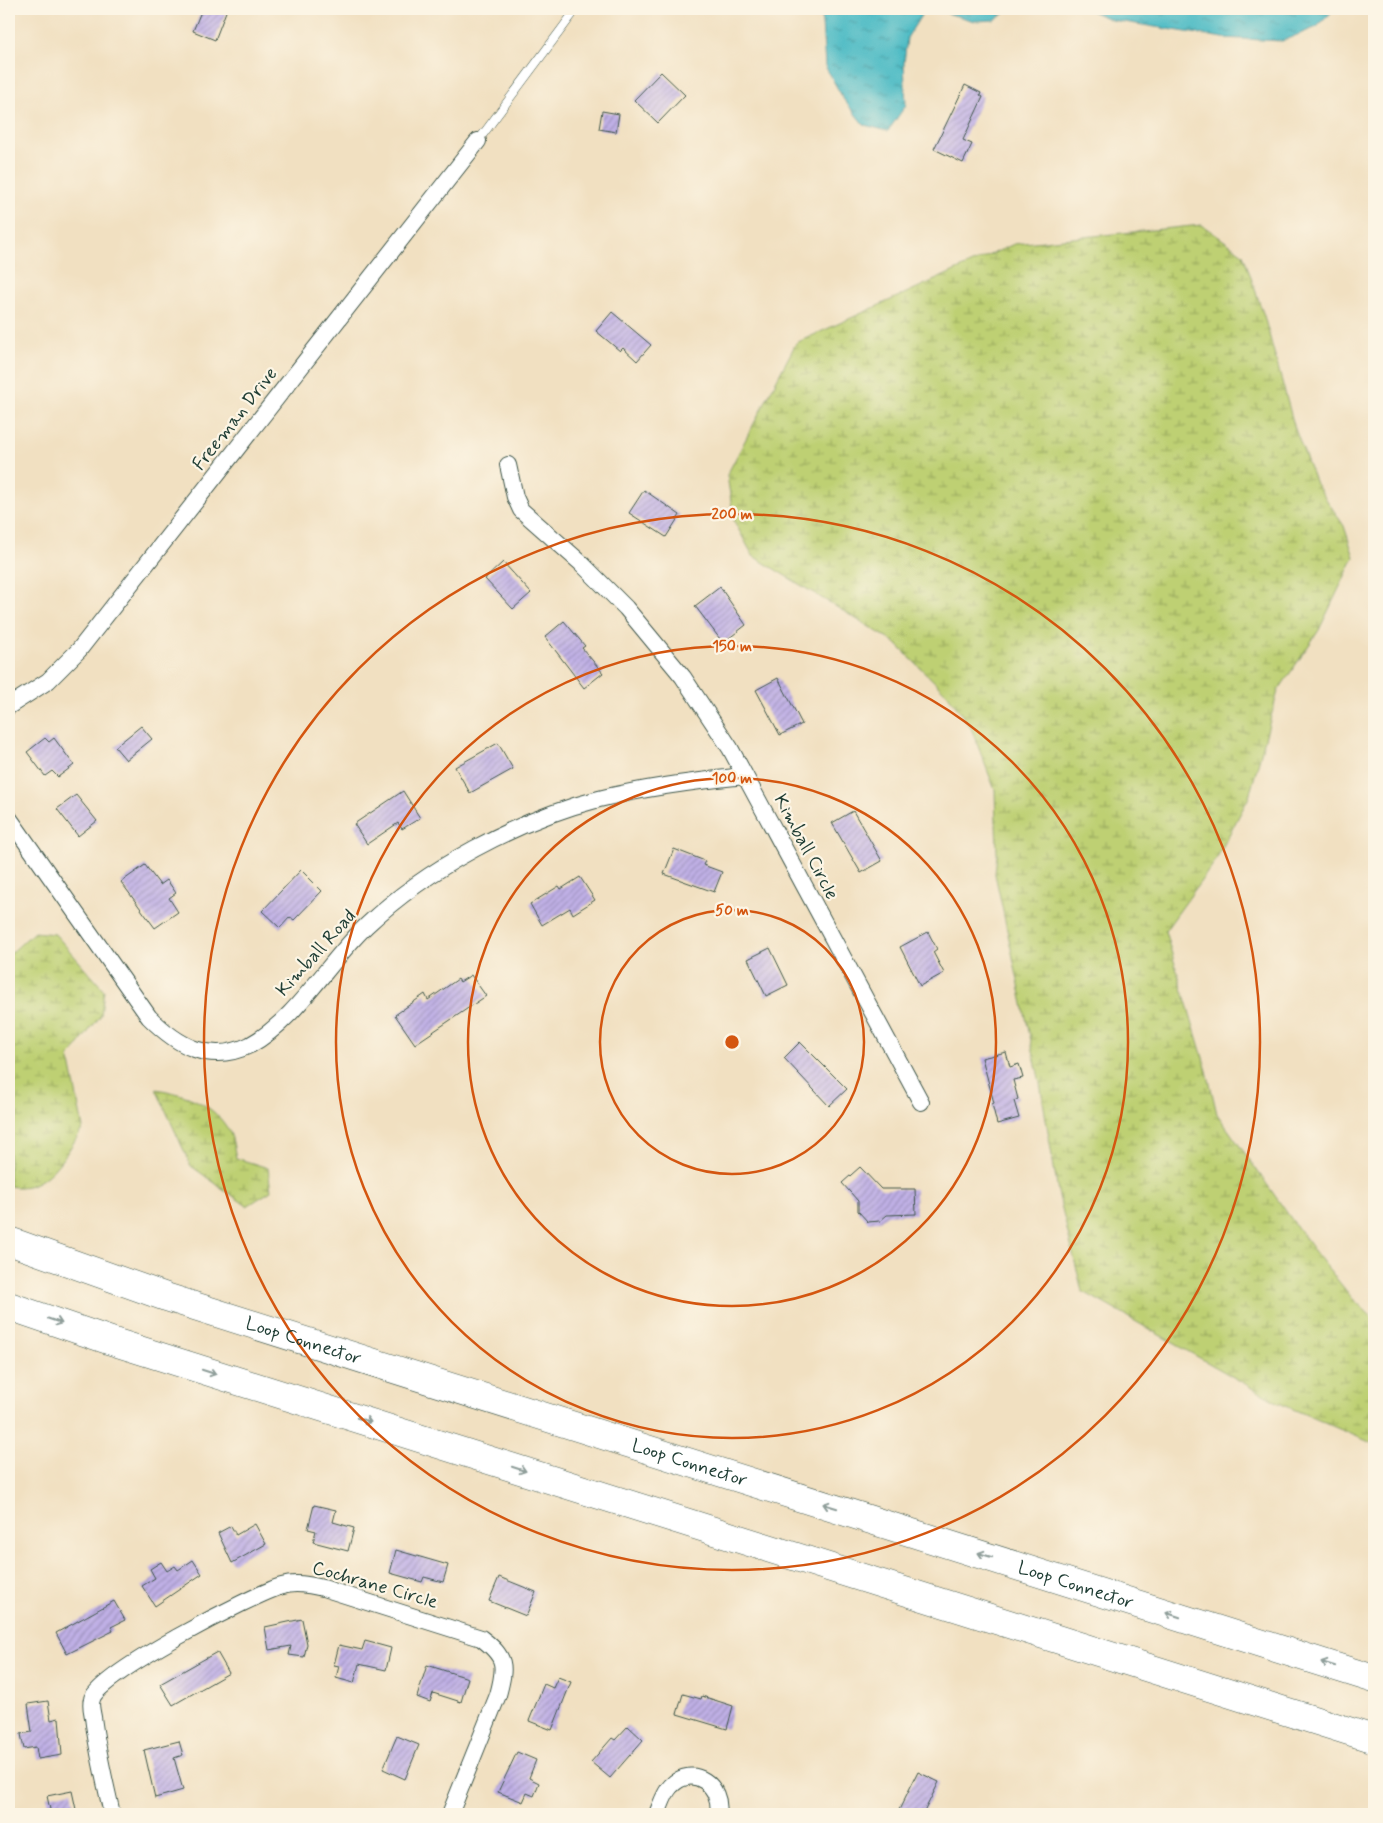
<svg xmlns="http://www.w3.org/2000/svg" width="1383" height="1823" viewBox="0 0 1383 1823" font-family="Mynerve,sans-serif">
  <style>
    .wetland { fill: url(#wetland-marsh); stroke: #6e8654 }
    .water { fill: url(#water-ripples); stroke: #367c7c }
    .building { fill: url(#building-hatch) }
    .lines { fill: none; stroke-linecap: round; stroke-linejoin: round }
    .lane-casing { stroke: #3e5549; stroke-width: 9 }
    .street-casing { stroke: #3e5549; stroke-width: 18 }
    .highway-casing { stroke: #3e5549; stroke-width: 29 }
    .lane { stroke: #fff; stroke-width: 8 }
    .street { stroke: #fff; stroke-width: 16 }
    .highway { stroke: #fff; stroke-width: 28 }
    .oneway { stroke: #8f9e9a }
    .ring { fill: none; stroke: #d45610; stroke-width: 2.5 }
    .labels { text-anchor: middle; dominant-baseline: central; stroke-width: 4.5; stroke-linejoin: round; paint-order: stroke }
    .street-label { font-size: 19px; fill: #1f3d34; stroke: #fcf5e5 }
    .centre { fill: #d45610; stroke: #fcf5e5; stroke-width: 2.5 }
    .ring-label { font-size: 15px; text-anchor: middle; font-weight: bold; fill: #d45610; stroke: #fcf5e5; stroke-width: 4.5; stroke-linejoin: round; paint-order: stroke }
  </style>
  <defs>
    <pattern id="wetland-marsh" width="20" height="14" patternUnits="userSpaceOnUse" patternTransform="scale(1.25)"><rect width="20" height="14" fill="#bed073"/><path d="M1 5h8M5 5V1M11 12h8M15 12V8" fill="none" stroke="#9aaa5f"/></pattern>
    <pattern id="water-ripples" width="26" height="14" patternUnits="userSpaceOnUse" patternTransform="scale(1.25)"><rect width="26" height="14" fill="#4dbbc5"/><path d="M2 4q2-2 4 0t4 0M15 11q2-2 4 0t4 0" fill="none" stroke="#3f99a1"/></pattern>
    <pattern id="building-hatch" width="6" height="6" patternUnits="userSpaceOnUse" patternTransform="scale(1.25)"><rect width="6" height="6" fill="#c0b0e6"/><path d="M-1 1l2-2M0 6l6-6M5 7l2-2" fill="none" stroke="#9b90bb"/></pattern>
  </defs>
  <rect width="100%" height="100%" fill="#fcf5e5"/>
  <filter id="ink" filterUnits="userSpaceOnUse"><feTurbulence type="fractalNoise" baseFrequency=".02" numOctaves="2"/><feDisplacementMap in="SourceGraphic" scale="10" xChannelSelector="R" yChannelSelector="G"/><feConvolveMatrix kernelMatrix="1 2 1 2 8 2 1 2 1" color-interpolation-filters="sRGB"/></filter>
  <filter id="wash" filterUnits="userSpaceOnUse"><feTurbulence type="fractalNoise" baseFrequency=".0096" numOctaves="4" result="noise"/><feDisplacementMap in="SourceGraphic" scale="20" xChannelSelector="R" yChannelSelector="G"/><feGaussianBlur stdDeviation="1.12" result="paint"/><feColorMatrix in="noise" values="0 0 0 0 0 0 0 0 0 0 0 0 0 0 0 0 0 1.4 0 .05"/><feComposite in="paint" operator="in"/></filter>
  <g filter="url(#wash)">
    <rect width="100%" height="100%" fill="#f1e0c1"/>
    <g class="wetland">
      <polygon points="1202,225 1243,254 1264,316 1295,429 1316,484 1344,526 1354,557 1319,630 1278,691 1249,797 1214,863 1165,931 1207,1071 1217,1114 1312,1248 1352,1298 1374,1319 1374,1444 1279,1403 1082,1291 1058,1192 1040,1083 995,874 997,854 995,790 971,728 948,695 894,642 753,556 734,521 727,475 796,343 1014,244"/>
      <path d="M34 932 55 934 104 990 101 1015 69 1057 83 1128C65 1155 46 1194 9 1186V955Z"/>
      <path d="M156 1089C186 1094 213 1103 229 1131 233 1138 234 1149 236 1158L268 1168 271 1191 247 1206 191 1166Z"/>
    </g>
    <g class="water">
      <polygon points="821,9 925,9 907,38 904,63 906,105 888,131 864,125 844,100 825,66"/>
      <polygon points="932,9 1011,9 994,20 975,21"/>
      <polygon points="1086,9 1331,9 1331,13 1317,27 1282,41 1223,38 1112,20"/>
    </g>
    <g id="blocks">
      <g class="building">
        <polygon points="202,9 227,9 215,40 193,31"/>
        <polygon points="661,72 685,95 658,123 634,100"/>
        <polygon points="965,85 981,93 980,95 983,97 963,140 972,144 963,163 934,149"/>
        <polygon points="602,111 619,114 616,132 599,129"/>
        <polygon points="612,312 651,345 637,361 623,348 620,351 596,331"/>
        <polygon points="644,490 680,515 666,537 629,513"/>
        <polygon points="503,562 531,593 513,609 485,579"/>
        <polygon points="720,587 746,625 723,643 695,606"/>
        <polygon points="564,621 585,646 582,648 603,673 584,688 545,637"/>
        <polygon points="778,678 802,724 780,735 756,690"/>
        <polygon points="141,726 152,739 126,760 115,747"/>
        <polygon points="45,738 49,742 54,738 74,765 58,777 52,771 45,776 27,752"/>
        <polygon points="498,743 513,769 470,793 455,767"/>
        <polygon points="403,791 420,818 402,829 398,823 367,844 354,824"/>
        <polygon points="76,795 97,821 78,836 57,809"/>
        <polygon points="853,811 882,861 861,873 832,823"/>
        <polygon points="674,849 705,861 703,865 722,872 714,892 664,874"/>
        <polygon points="145,865 160,885 167,880 176,893 169,898 178,912 155,928 121,882"/>
        <polygon points="301,870 322,891 294,920 290,917 280,928 262,911"/>
        <polygon points="580,877 595,900 573,914 570,908 542,925 530,904 559,886 561,889"/>
        <polygon points="928,932 937,949 933,952 944,973 920,986 900,947"/>
        <polygon points="770,948 788,985 766,996 748,959"/>
        <polygon points="471,975 486,996 415,1044 395,1015 425,994 428,1000 458,979 460,982"/>
        <polygon points="800,1042 847,1089 829,1106 784,1058"/>
        <polygon points="1006,1052 1010,1067 1019,1064 1023,1078 1013,1080 1018,1099 1014,1101 1019,1118 997,1124 992,1104 994,1103 982,1058"/>
        <polygon points="860,1167 881,1189 915,1189 916,1214 887,1215 880,1221 868,1222 858,1211 858,1201 842,1183"/>
        <polygon points="314,1505 336,1510 333,1522 354,1528 348,1551 313,1542 316,1531 308,1529"/>
        <polygon points="255,1524 266,1544 232,1563 218,1533 231,1526 236,1535"/>
        <polygon points="396,1550 448,1565 443,1582 424,1577 422,1582 390,1573"/>
        <polygon points="193,1560 202,1574 155,1606 142,1586 155,1578 150,1569 161,1562 167,1571 175,1566 178,1570"/>
        <polygon points="499,1577 536,1592 526,1616 489,1601"/>
        <polygon points="114,1601 125,1620 111,1627 113,1631 67,1654 56,1633"/>
        <polygon points="302,1619 307,1644 304,1657 289,1655 291,1646 269,1650 265,1627"/>
        <polygon points="365,1641 391,1648 386,1670 359,1664 354,1683 336,1678 339,1666 334,1665 339,1645 362,1650"/>
        <polygon points="217,1652 229,1673 173,1705 160,1684"/>
        <polygon points="427,1665 468,1678 461,1702 433,1693 430,1702 417,1697"/>
        <polygon points="558,1677 571,1682 552,1730 529,1721 544,1684 553,1688"/>
        <polygon points="683,1694 701,1699 702,1696 733,1706 727,1729 677,1714"/>
        <polygon points="48,1701 51,1720 59,1718 62,1755 38,1759 36,1747 24,1749 21,1734 32,1732 28,1704"/>
        <polygon points="628,1726 643,1740 610,1778 591,1762 612,1738 615,1740"/>
        <polygon points="397,1736 419,1745 405,1779 383,1769"/>
        <polygon points="179,1741 183,1755 174,1758 183,1790 155,1798 144,1750"/>
        <polygon points="517,1752 536,1760 529,1778 539,1783 534,1796 527,1793 523,1802 498,1792"/>
        <polygon points="918,1772 939,1782 923,1814 897,1814"/>
        <polygon points="72,1791 77,1814 51,1814 47,1796"/>
      </g>
    </g>
  </g>
  <g filter="url(#ink)">
    <use href="#blocks" fill-opacity="0" stroke="#3e5549" stroke-width="1"/>
    <g class="lines">
      <defs>
        <polyline id="lane" points="478,141 572,15"/>
        <g id="street">
          <polyline points="508,465 515,497 521,510 581,563 626,608 683,677 730,748 921,1102"/>
          <polyline points="9,706 48,681 79,650 478,141"/>
          <path d="M9 818 149 1017C177 1045 209 1065 250 1045 296 1020 328 962 366 926 427 868 517 820 599 799 647 787 695 781 745 776"/>
          <path d="M112 1814C105 1782 97 1750 93 1717 92 1712 90 1704 92 1699 97 1675 254 1594 282 1586 296 1582 309 1585 323 1588L481 1638C506 1657 506 1665 498 1695L450 1814"/>
          <path d="M657 1814C661 1805 664 1793 671 1786 693 1763 723 1786 718 1814"/>
        </g>
        <g id="highway">
          <path id="s1" d="M9 1241 166 1297 1374 1679"/>
          <polyline points="9,1306 111,1341 1374,1739"/>
        </g>
      </defs>
      <use href="#lane" class="lane-casing"/>
      <use href="#street" class="street-casing"/>
      <use href="#highway" class="highway-casing"/>
      <use href="#lane" class="lane"/>
      <use href="#street" class="street"/>
      <use href="#highway" class="highway"/>
    </g>
    <defs><path id="oneway-shaft" d="M-6 0H5M1.5-3L5.5 0L1.5 3" fill="none" stroke-width="1.6" stroke-linecap="round" stroke-linejoin="round" transform="scale(1.25)"/></defs>
    <g class="oneway">
      <use href="#oneway-shaft" transform="translate(55 1321) rotate(19)"/>
      <use href="#oneway-shaft" transform="translate(209 1372) rotate(18)"/>
      <use href="#oneway-shaft" transform="translate(364 1420) rotate(17)"/>
      <use href="#oneway-shaft" transform="translate(519 1469) rotate(18)"/>
      <use href="#oneway-shaft" transform="translate(830 1506) rotate(-163)"/>
      <use href="#oneway-shaft" transform="translate(985 1555) rotate(-163)"/>
      <use href="#oneway-shaft" transform="translate(1173 1615) rotate(-162)"/>
      <use href="#oneway-shaft" transform="translate(1328 1664) rotate(-163)"/>
    </g>
  </g>
  <g class="ring">
    <circle cx="732" cy="1042" r="132"/>
    <circle cx="732" cy="1042" r="264"/>
    <circle cx="732" cy="1042" r="396"/>
    <circle cx="732" cy="1042" r="528"/>
  </g>
  <g class="labels">
    <g class="street-label">
      <text transform="translate(235 419) rotate(-52)">Freeman Drive</text>
      <text transform="translate(806 847) rotate(62)">Kimball Circle</text>
      <text transform="translate(316 953) rotate(-48)">Kimball Road</text>
      <text stroke="none"><textPath href="#s1" startOffset="311">Loop Connector</textPath></text>
      <text stroke="none"><textPath href="#s1" startOffset="716">Loop Connector</textPath></text>
      <text stroke="none"><textPath href="#s1" startOffset="1121">Loop Connector</textPath></text>
      <text transform="translate(375 1585) rotate(16)">Cochrane Circle</text>
    </g>
  </g>
  <circle cx="732" cy="1042" r="8" class="centre"/>
  <g class="ring-label">
    <text x="732" y="519">200 m</text>
    <text x="732" y="651">150 m</text>
    <text x="732" y="783">100 m</text>
    <text x="732" y="915">50 m</text>
  </g>
  <rect width="1383" height="1823" fill="none" stroke="#fcf5e5" stroke-width="30"/>
</svg>
